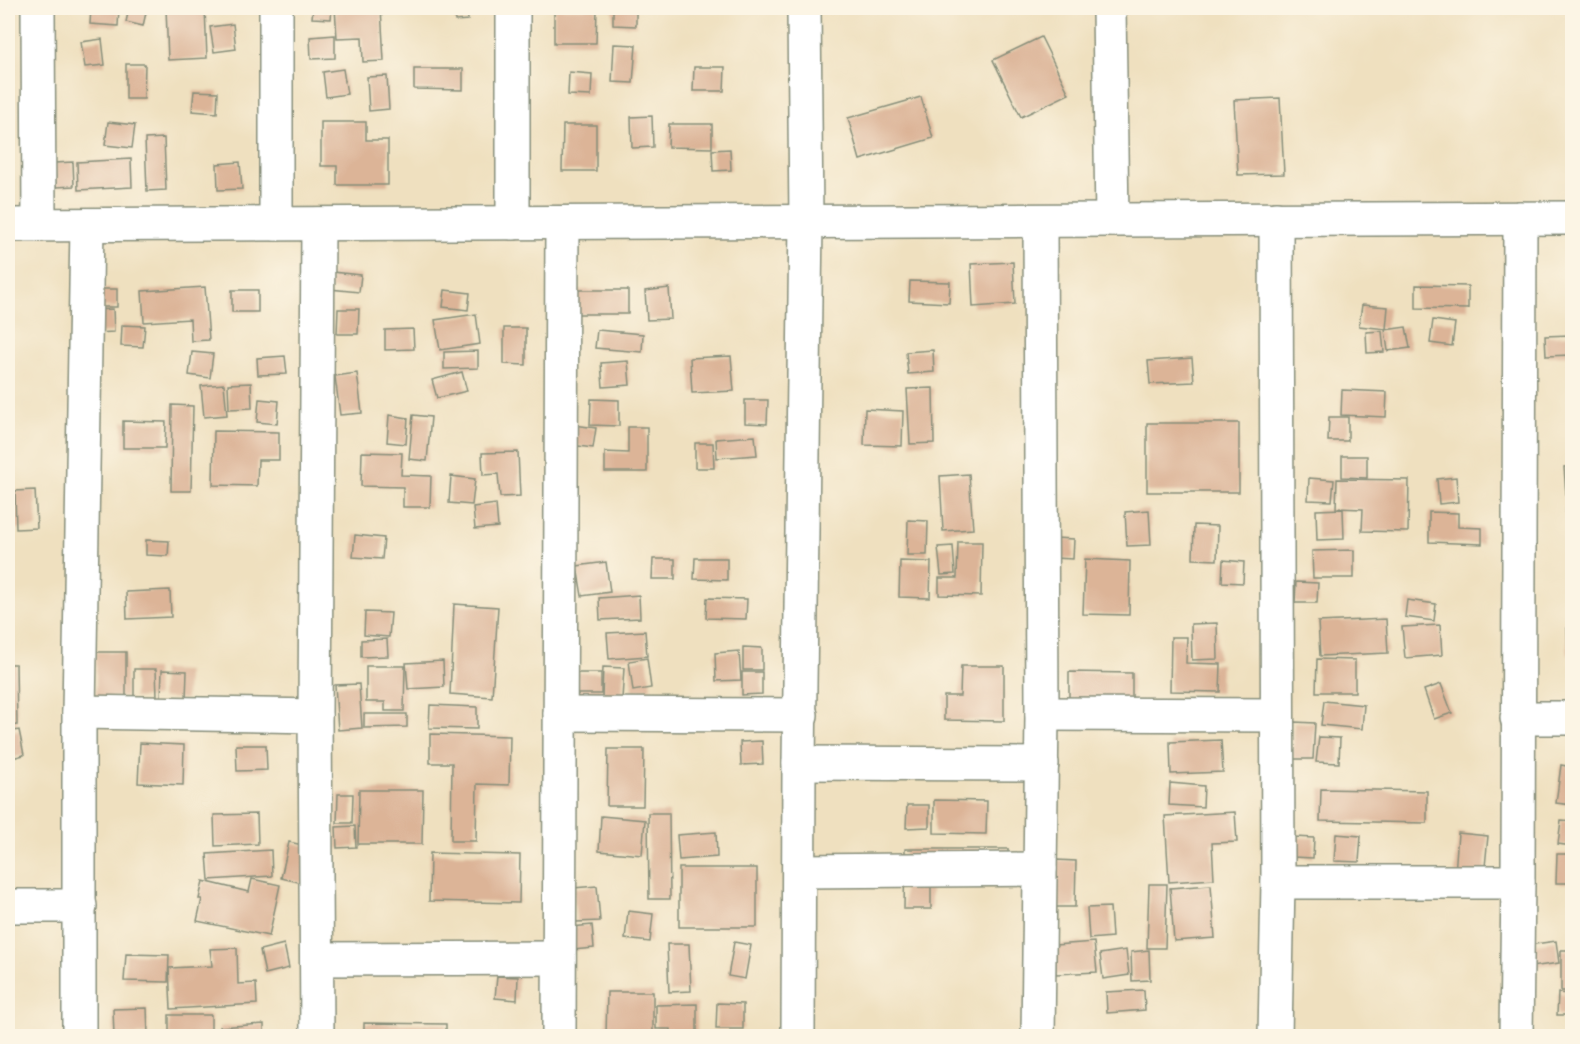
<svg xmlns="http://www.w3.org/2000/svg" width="1580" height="1044" viewBox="0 0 1580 1044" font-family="Vollkorn,serif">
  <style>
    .building { fill: #dcb497 }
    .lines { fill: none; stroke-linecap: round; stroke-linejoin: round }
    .street-casing { stroke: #878e7a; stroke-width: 36 }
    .street { stroke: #fff; stroke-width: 33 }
  </style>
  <rect width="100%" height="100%" fill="#fcf5e5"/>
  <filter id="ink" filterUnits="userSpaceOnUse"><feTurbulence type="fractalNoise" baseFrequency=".0167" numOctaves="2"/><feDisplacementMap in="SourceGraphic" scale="12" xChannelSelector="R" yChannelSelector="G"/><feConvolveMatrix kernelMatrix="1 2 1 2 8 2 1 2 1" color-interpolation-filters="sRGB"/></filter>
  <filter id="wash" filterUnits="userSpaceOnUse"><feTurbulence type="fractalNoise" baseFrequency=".008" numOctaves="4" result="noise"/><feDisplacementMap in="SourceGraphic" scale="24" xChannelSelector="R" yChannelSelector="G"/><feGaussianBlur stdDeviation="1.35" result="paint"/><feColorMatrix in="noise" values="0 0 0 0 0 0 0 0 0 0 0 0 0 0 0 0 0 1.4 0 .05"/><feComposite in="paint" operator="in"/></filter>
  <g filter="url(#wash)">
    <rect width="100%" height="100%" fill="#efe0bf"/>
    <g id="blocks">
      <g class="building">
        <polygon points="91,8 119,8 118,26 90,24"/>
        <polygon points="129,8 147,8 143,26 126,22"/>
        <polygon points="166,8 205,8 207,58 168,60"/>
        <polygon points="313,8 332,8 331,19 312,18"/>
        <polygon points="335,8 381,8 384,61 363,62 362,37 337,38"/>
        <polygon points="454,8 467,8 468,20 455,21"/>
        <polygon points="554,8 597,8 596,43 554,43"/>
        <polygon points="613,8 636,8 636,26 613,25"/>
        <polygon points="233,24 236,49 214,52 210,27"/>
        <polygon points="335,35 335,58 311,59 310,37"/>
        <polygon points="1041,37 1069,94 1021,117 993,60"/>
        <polygon points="102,39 105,65 85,67 81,42"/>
        <polygon points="614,44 636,45 633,83 612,82"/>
        <polygon points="126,64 145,64 144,99 126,99"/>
        <polygon points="694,67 725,67 724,91 693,91"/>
        <polygon points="343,69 347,94 326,97 323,72"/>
        <polygon points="414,69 463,69 463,90 414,89"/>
        <polygon points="569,72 592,74 591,96 568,95"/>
        <polygon points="387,76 389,109 369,111 367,77"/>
        <polygon points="194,91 218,92 217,113 192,111"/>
        <polygon points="921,97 933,138 860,160 848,118"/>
        <polygon points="1280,98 1284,174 1238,175 1234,100"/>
        <polygon points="652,116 653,147 632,148 631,117"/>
        <polygon points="108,122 135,125 132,148 105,145"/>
        <polygon points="321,122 366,122 366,140 388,140 388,185 337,185 337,166 321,166"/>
        <polygon points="669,124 712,124 712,148 668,147"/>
        <polygon points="563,125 596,125 596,171 562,171"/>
        <polygon points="164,138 166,190 147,191 145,139"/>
        <polygon points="730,149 731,170 713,171 712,150"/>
        <polygon points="131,159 132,187 78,190 77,162"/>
        <polygon points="73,162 74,186 56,187 55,163"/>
        <polygon points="240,162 242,189 218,190 217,164"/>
        <polygon points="1013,262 1015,304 973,307 971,264"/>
        <polygon points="332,272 361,275 359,292 330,289"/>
        <polygon points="910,281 950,282 949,303 909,301"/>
        <polygon points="1416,285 1468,286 1468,309 1416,308"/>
        <polygon points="205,287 209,340 191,341 190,319 144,322 142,291"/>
        <polygon points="669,288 671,319 647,320 645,291"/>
        <rect x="96" y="289" width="21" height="18"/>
        <rect x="232" y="290" width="26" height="22"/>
        <polygon points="445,290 470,293 468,310 443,307"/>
        <polygon points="577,290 628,290 628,314 576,314"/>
        <polygon points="1362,305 1388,307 1386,329 1359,326"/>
        <polygon points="113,309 114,332 95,333 94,310"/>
        <polygon points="338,309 359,309 358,334 337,334"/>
        <polygon points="476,314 480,344 440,350 435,320"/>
        <polygon points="1433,320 1455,323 1452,346 1430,343"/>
        <polygon points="122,325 145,326 143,347 121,346"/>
        <polygon points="1406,327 1410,348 1388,351 1385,330"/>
        <polygon points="504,328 526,328 526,365 504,364"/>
        <polygon points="413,329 414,349 385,350 385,330"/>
        <polygon points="597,330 643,334 642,352 595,348"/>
        <polygon points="1382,331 1384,352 1367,353 1366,332"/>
        <polygon points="1571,335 1571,355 1546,356 1545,336"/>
        <polygon points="933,350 934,372 908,374 906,352"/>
        <polygon points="478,351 478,368 444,369 444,352"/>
        <polygon points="192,352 213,354 210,378 189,375"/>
        <polygon points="285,356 287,374 258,375 257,358"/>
        <polygon points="731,356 734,391 692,393 690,358"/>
        <polygon points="1192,358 1194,382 1150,384 1148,361"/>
        <polygon points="628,361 630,385 603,387 601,363"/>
        <polygon points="462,372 467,391 437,398 432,380"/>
        <polygon points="357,373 362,413 340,415 335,376"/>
        <polygon points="251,383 252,408 229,409 228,384"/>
        <polygon points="224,384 227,415 204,417 201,386"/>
        <polygon points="933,388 934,443 910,444 907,389"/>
        <polygon points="1342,390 1387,392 1386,417 1341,415"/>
        <polygon points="259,399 279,401 277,424 257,422"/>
        <polygon points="591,399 619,400 619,426 590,425"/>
        <polygon points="745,400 768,400 767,424 745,423"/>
        <polygon points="172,405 193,406 191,491 171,491"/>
        <polygon points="865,409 903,411 902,446 864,445"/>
        <polygon points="389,415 408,418 406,444 387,442"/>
        <polygon points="413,415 431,417 427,461 409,459"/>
        <polygon points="1329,417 1348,417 1348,441 1328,441"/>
        <polygon points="123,421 166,422 165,448 123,448"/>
        <rect x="1147" y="423" width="92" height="69"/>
        <polygon points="574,425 596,428 593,448 571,445"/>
        <polygon points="628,427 647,427 647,472 605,472 605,452 628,453"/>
        <polygon points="214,431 279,432 279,460 258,460 257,486 213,485"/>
        <polygon points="755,436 757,455 717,458 716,439"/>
        <polygon points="695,443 713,443 714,468 695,468"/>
        <polygon points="362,452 402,453 401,475 431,476 430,507 403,507 403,487 361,486"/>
        <polygon points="518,452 520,496 500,497 498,474 483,475 482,453"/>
        <polygon points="1342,456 1367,456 1367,478 1342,477"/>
        <polygon points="1572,466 1572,494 1566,494 1564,467"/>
        <polygon points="969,474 973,529 943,531 940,476"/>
        <polygon points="451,476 475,479 472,505 449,503"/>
        <polygon points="1456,477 1458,502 1439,504 1437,479"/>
        <polygon points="1309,478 1334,480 1332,501 1308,500"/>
        <polygon points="1337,479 1409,480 1408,532 1362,531 1363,509 1336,508"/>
        <polygon points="35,490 37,528 16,529 15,491"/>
        <polygon points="1566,501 1572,502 1572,524 1565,524"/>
        <polygon points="496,504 498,527 475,529 473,507"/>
        <polygon points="1343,509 1344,539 1317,540 1316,510"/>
        <polygon points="1149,510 1151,545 1127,546 1125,512"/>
        <polygon points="1429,512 1458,513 1458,527 1482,528 1482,544 1429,542"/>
        <polygon points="908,520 928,521 927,555 907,555"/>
        <polygon points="1194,525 1218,526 1217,560 1193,559"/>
        <polygon points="355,535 384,538 382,559 353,557"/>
        <polygon points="1054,538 1074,539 1073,559 1054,558"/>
        <polygon points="146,540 169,541 168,556 146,555"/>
        <polygon points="958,542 982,542 981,596 939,595 939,578 957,578"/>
        <polygon points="953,546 955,574 941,575 938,547"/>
        <polygon points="1354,550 1354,578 1313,578 1312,551"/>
        <polygon points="695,558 727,558 727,580 694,579"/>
        <polygon points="653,559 675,559 675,579 652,579"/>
        <polygon points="1085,559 1130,561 1129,615 1083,614"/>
        <polygon points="1223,560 1244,562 1243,583 1222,582"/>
        <polygon points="900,561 931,562 930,598 899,597"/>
        <polygon points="606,562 610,592 582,596 577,566"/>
        <polygon points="1296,582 1318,583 1317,603 1295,603"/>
        <polygon points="170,590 171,617 127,619 126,592"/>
        <polygon points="639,595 640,618 600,620 599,598"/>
        <polygon points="707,598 747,599 746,619 706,618"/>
        <polygon points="1407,600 1436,604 1434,621 1405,617"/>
        <polygon points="454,604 498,607 492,697 450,694"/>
        <polygon points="365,612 391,613 389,637 364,635"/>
        <polygon points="1386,619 1388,653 1320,656 1318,622"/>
        <polygon points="1217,623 1218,659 1192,660 1191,624"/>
        <polygon points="1440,625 1442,655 1405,658 1402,627"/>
        <polygon points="1567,628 1572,628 1572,653 1568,654"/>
        <polygon points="645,631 647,656 609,659 607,633"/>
        <polygon points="1171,637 1187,637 1186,663 1221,664 1220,692 1170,691"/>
        <polygon points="387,639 388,656 361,657 361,640"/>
        <polygon points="743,647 762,648 762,670 743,670"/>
        <polygon points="739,651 741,680 716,681 715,653"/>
        <rect x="96" y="652" width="30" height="45"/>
        <polygon points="647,658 651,688 633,691 629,661"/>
        <polygon points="1317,659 1355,660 1355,692 1316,692"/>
        <polygon points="443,661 444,687 408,689 406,663"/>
        <polygon points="8,664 16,664 17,725 8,726"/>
        <polygon points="366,666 405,666 404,711 385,711 385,702 366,702"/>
        <polygon points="961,666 1004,666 1004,721 944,720 944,696 960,696"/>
        <polygon points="603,667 624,668 622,699 602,698"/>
        <polygon points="134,669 156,669 157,697 134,698"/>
        <polygon points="162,670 187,671 186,699 161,698"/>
        <polygon points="742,672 762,672 762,694 742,695"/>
        <polygon points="1069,672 1132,673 1132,700 1069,699"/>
        <rect x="577" y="673" width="24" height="21"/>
        <polygon points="359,684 362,728 338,730 335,685"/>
        <polygon points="1441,684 1452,713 1434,719 1424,690"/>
        <polygon points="1324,701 1364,705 1362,729 1321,725"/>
        <polygon points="430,705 477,707 477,729 429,728"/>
        <polygon points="364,714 407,714 407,727 364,728"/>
        <polygon points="1294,722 1315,723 1313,759 1293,759"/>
        <polygon points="19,730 24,755 12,758 8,732"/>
        <polygon points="430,734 510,736 509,785 477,784 476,841 451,841 452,763 430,763"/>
        <polygon points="1319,737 1340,738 1339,763 1316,762"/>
        <polygon points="1221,740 1223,772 1171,774 1170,742"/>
        <polygon points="762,741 763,764 741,765 740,742"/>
        <polygon points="140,743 184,745 183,785 138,783"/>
        <polygon points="236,745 266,745 267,770 237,771"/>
        <polygon points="608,749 644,749 643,806 607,806"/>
        <polygon points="1561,765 1572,767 1572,805 1556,803"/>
        <polygon points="1170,783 1204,786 1203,807 1169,805"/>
        <polygon points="1321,789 1427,791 1427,823 1320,821"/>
        <polygon points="359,790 423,790 422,844 358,844"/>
        <polygon points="338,794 353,794 352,823 337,823"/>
        <polygon points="934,800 987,801 986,834 934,833"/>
        <polygon points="907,805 929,805 929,827 906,828"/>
        <polygon points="1235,812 1237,842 1212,843 1214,879 1169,882 1165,816"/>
        <polygon points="648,813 669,813 670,899 649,899"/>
        <polygon points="257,814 258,844 215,846 214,815"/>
        <polygon points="601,816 645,820 642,855 599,851"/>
        <polygon points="1561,820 1572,821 1572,846 1558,844"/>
        <polygon points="355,826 356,847 337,848 336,827"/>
        <polygon points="716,832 717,857 679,860 677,835"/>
        <polygon points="1458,833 1488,836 1484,877 1455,874"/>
        <polygon points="1336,834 1361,836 1359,862 1334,861"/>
        <polygon points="1293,837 1314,838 1313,858 1293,857"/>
        <polygon points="289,842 316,848 307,884 281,878"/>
        <polygon points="905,849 1008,849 1008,880 931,880 931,909 904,909"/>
        <polygon points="271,850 272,876 209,880 207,854"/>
        <polygon points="430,853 520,855 519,903 429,901"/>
        <polygon points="1557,854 1572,854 1572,883 1556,883"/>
        <polygon points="1056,860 1076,861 1075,907 1054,907"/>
        <rect x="679" y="868" width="78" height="59"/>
        <polygon points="252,879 280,885 269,936 197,921 202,899 199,899 203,881 249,892"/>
        <polygon points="1149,884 1167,884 1165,948 1147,948"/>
        <polygon points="1211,885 1215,938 1174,941 1170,888"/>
        <polygon points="597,886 600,921 576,922 573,888"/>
        <polygon points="1110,907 1112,937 1089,939 1087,908"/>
        <polygon points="628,911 653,914 650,942 625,939"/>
        <polygon points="592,925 594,948 573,950 571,927"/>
        <polygon points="1556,941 1559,963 1531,967 1528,945"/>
        <polygon points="734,942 751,945 745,979 728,976"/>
        <polygon points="1094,942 1097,972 1056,974 1055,945"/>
        <polygon points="284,944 289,968 265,974 260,950"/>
        <polygon points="667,944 689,944 691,991 669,992"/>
        <polygon points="237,948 238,984 256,983 257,1004 171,1009 169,968 212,966 210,949"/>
        <polygon points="1126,950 1129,975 1103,979 1100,954"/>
        <polygon points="1149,950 1150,980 1132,981 1131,952"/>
        <rect x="1561" y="950" width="11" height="41"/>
        <polygon points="126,954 169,955 168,982 124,981"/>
        <polygon points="497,976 518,977 517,1000 495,998"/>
        <polygon points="1144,990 1145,1010 1107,1013 1106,992"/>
        <polygon points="607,992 653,992 653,1036 606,1036"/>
        <polygon points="1558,993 1572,994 1572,1015 1557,1015"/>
        <polygon points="717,1003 743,1004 743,1029 716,1029"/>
        <polygon points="697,1004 697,1036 671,1036 671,1029 656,1029 656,1005"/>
        <polygon points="147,1008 148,1035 114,1036 113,1009"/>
        <rect x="169" y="1015" width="42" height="21"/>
        <polygon points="364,1023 446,1024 446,1036 364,1036"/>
        <polygon points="264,1024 264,1036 220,1036 220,1027"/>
      </g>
    </g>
  </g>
  <g filter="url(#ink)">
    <use href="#blocks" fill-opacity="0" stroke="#878e7a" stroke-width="1.5"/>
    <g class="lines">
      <defs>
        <g id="street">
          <polyline points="38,8 39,225"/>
          <polyline points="1109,8 1112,220"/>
          <polyline points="513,223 513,8"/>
          <polyline points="276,224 276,8"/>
          <polyline points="8,225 1572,218"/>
          <polyline points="79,712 315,716"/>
          <polyline points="560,714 801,715"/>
          <polyline points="1042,714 1276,715"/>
          <polyline points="1517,718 1572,718"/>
          <polyline points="799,763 1042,764"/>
          <polyline points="800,871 1040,869"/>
          <polyline points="1278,882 1518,882"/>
          <polyline points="8,906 80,906"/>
          <polyline points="317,959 559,958"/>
          <polyline points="79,1036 79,712 87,225"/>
          <polyline points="317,1036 315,716 318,224"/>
          <polyline points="559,1036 562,223"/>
          <polyline points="798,1036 799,763 806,221 804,8"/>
          <polyline points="1038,1036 1042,714 1040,221"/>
          <polyline points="1275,1036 1278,882 1276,219"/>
          <polyline points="1516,1036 1518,882 1520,218"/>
        </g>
      </defs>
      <use href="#street" class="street-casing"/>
      <use href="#street" class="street"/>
    </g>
  </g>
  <rect width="1580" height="1044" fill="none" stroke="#fcf5e5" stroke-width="30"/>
</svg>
